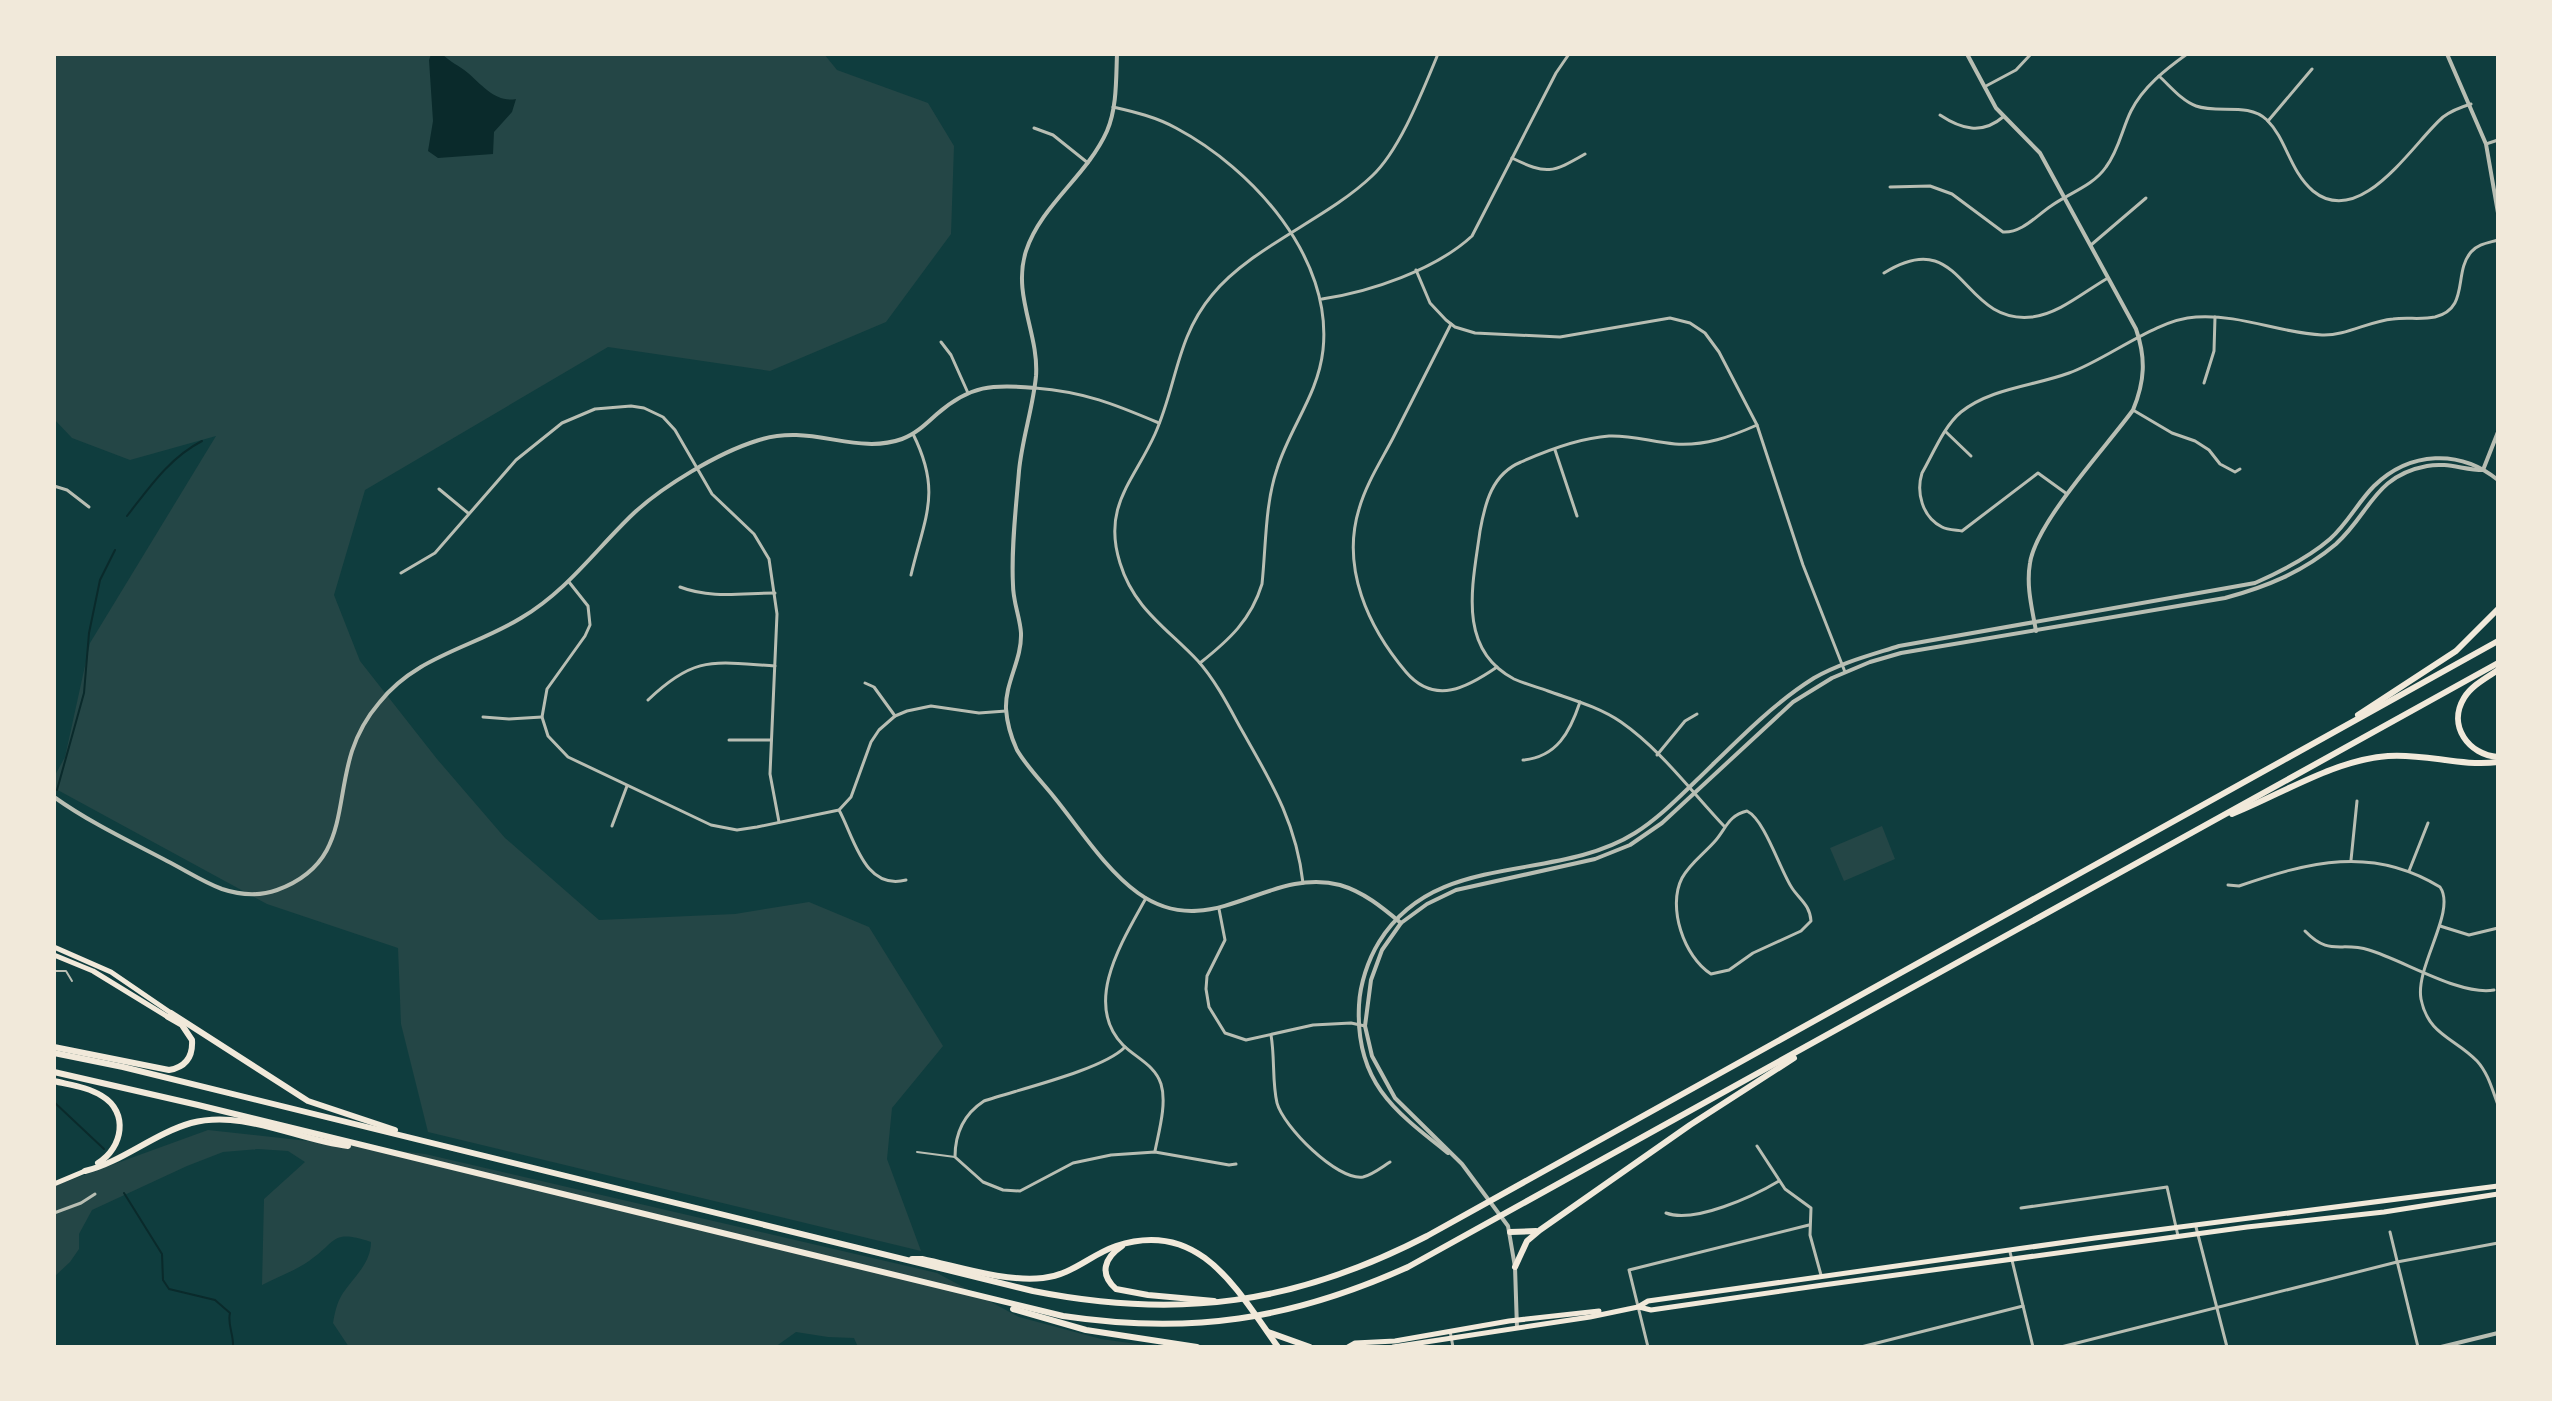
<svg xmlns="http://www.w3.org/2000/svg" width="2552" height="1401" viewBox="0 0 2552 1401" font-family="'Golos Text',sans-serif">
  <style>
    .green { fill: #244646 }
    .water { fill: #0a2a2b }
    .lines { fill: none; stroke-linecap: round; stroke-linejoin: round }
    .stream { stroke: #0a2a2b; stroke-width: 2 }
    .service { stroke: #b8beb3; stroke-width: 2 }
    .minor { stroke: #b8beb3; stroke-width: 3 }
    .tertiary { stroke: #b8beb3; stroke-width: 4 }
    .secondary { stroke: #f1e9da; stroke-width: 5 }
    .primary { stroke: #f1e9da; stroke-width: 5 }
    .motorway { stroke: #f1e9da; stroke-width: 6 }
  </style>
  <rect width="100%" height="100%" fill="#0f3d3e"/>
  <g class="green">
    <polygon points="54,54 824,54 837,70 928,103 954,146 951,234 886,322 770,371 608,347 365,490 334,595 360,661 437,759 505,838 599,920 735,914 809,902 869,927 943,1046 892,1108 887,1159 921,1251 428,1132 401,1024 398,948 267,904 54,788 54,777 65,757 90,643 216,436 130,460 72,438 54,419"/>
    <polygon points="1882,826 1895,859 1844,881 1830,848"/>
    <path d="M208 1130 425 1154 937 1273 1019 1317 1101 1339 1158 1347H858L854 1338 828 1337 796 1332 775 1347H349L333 1323C335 1312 337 1302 343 1293 354 1277 371 1263 371 1242 331 1229 338 1241 309 1261 295 1271 277 1277 262 1285L264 1199 305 1162 288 1151 258 1149 223 1152 187 1166 92 1210 79 1234V1249L70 1262 54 1277V1186Z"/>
  </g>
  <path class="water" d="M431 54H442C450 62 460 66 468 73 482 85 496 103 516 99L512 112 494 132 493 154 438 158 428 151 433 121 429 60Z"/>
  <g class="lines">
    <g class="stream">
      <path d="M127 516C149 488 169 458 202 441"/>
      <polyline points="57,790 84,693 89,633 100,580 115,550"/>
      <polyline points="54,1102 104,1149"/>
      <path d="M124 1193 162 1254 163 1280 169 1289 215 1300 230 1313C227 1324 234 1335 233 1347"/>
    </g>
    <g class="service">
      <polyline points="54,971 66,971 72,981"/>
      <polyline points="917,1152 955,1157"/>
    </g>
    <g class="minor">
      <path d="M2159 76C2170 86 2182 101 2196 106 2218 114 2248 102 2267 120 2287 140 2289 170 2313 191 2361 230 2413 143 2443 117 2451 111 2461 107 2471 104"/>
      <polyline points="1986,86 2016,70 2031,54"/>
      <path d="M1113 107C1135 112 1156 117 1176 128 1253 169 1333 258 1323 350 1318 395 1290 427 1277 469 1265 504 1266 546 1262 584 1251 620 1229 640 1200 663"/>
      <path d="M1940 115C1961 129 1982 135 2003 117"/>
      <polyline points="2268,121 2312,69"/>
      <polyline points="1034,128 1053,135 1088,163"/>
      <polyline points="2486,144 2498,140"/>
      <path d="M1512 158C1547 175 1552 173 1585 154"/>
      <path d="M1890 187 1930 186 1952 194 2003 232C2022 233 2036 216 2051 206 2069 193 2093 186 2106 167 2119 150 2122 129 2131 111 2143 87 2166 69 2187 54"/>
      <polyline points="2091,245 2146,198"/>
      <polyline points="1416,270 1430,303 1446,320 1455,327 1475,333 1560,337 1670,318 1690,323 1705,333 1719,352 1757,425 1803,565 1845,672"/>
      <path d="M1884 273C1964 223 1960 325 2032 317 2059 314 2085 291 2108 278"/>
      <path d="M1322 299C1370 292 1435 270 1472 236L1556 73 1569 54"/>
      <path d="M1451 324C1432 362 1412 400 1393 438 1381 461 1366 484 1359 509 1341 568 1368 627 1406 672 1435 706 1468 687 1497 667"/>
      <polyline points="941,342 951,355 968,393"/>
      <polyline points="2204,383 2214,351 2215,317"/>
      <path d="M1035 388C1085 392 1114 404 1159 423"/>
      <polyline points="2133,410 2172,433 2195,441 2209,450 2220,464 2235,472 2240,469"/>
      <polyline points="1946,432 1971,456"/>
      <polyline points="1555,450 1577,516"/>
      <polyline points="54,486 67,490 89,507"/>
      <polyline points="439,489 468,513"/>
      <path d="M2067 494 2038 473 1962 531C1956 530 1947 530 1942 527 1922 517 1916 492 1922 473 1933 454 1944 426 1961 412 1991 388 2034 386 2069 373 2108 359 2156 319 2196 317 2240 314 2280 333 2322 335 2346 336 2369 321 2393 319 2407 317 2421 320 2435 317 2470 308 2453 273 2471 252 2478 244 2488 243 2498 240"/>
      <polyline points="401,573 435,553 516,460 562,423 595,409 631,406 644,408 663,417 675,430 712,494 754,534 769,559 777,614 770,774 779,822"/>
      <path d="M911 575C925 516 942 492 913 434"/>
      <polyline points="569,582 588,606 590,625 585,636 547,689 542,717 548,736 568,757 711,825 737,830 757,827 839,810 851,797 871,742 879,730 895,716 907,711 931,706 979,713 1006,711"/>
      <path d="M680 587C711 599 743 593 775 593"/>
      <polyline points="865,683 874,687 895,716"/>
      <path d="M648 700C695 655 713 662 775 666"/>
      <polyline points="483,717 509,719 542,717"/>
      <polyline points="729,740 771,740"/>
      <polyline points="1657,755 1685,721 1697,714"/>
      <path d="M1523 760C1557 757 1570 732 1580 702"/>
      <path d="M839 810C854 837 864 891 906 880"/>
      <path d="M1747 811C1765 820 1780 870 1792 888 1800 900 1810 905 1811 921L1801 931 1753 953 1729 970 1711 974C1684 957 1667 907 1682 878 1690 863 1705 853 1716 840 1726 828 1729 815 1747 811Z"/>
      <polyline points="612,826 627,786"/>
      <path d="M1724 826C1691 791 1660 749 1621 722 1599 707 1573 700 1548 691 1537 687 1525 684 1514 679 1456 649 1473 583 1480 531 1485 503 1492 474 1521 462 1548 450 1579 438 1609 436 1631 435 1652 442 1675 444 1705 446 1730 437 1757 425"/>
      <polyline points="2351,860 2357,801"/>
      <polyline points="2409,871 2428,823"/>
      <path d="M1303 883C1296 821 1270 780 1240 727 1228 705 1215 680 1198 661 1167 628 1134 609 1120 563 1102 506 1134 481 1155 434 1177 385 1176 338 1212 295 1251 247 1327 219 1372 176 1400 150 1423 90 1438 54"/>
      <path d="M2228 885 2239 886C2309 862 2372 845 2440 887 2457 911 2415 966 2421 999 2428 1035 2455 1038 2477 1061 2488 1073 2492 1089 2498 1105"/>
      <path d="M1146 898C1123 940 1082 1003 1123 1045 1136 1058 1155 1065 1161 1084 1167 1103 1159 1131 1155 1151"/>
      <polyline points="1219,909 1225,940 1207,976 1206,989 1209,1007 1225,1033 1246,1040 1313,1025 1351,1023 1365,1026"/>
      <polyline points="2440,926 2469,935 2498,928"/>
      <path d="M2305 931C2330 957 2340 941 2369 950 2403 960 2460 996 2494 990"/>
      <path d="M1271 1035C1275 1058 1272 1082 1277 1103 1283 1126 1337 1181 1363 1177 1372 1175 1382 1167 1390 1162"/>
      <path d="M1125 1047C1103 1070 1016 1090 984 1101 964 1114 955 1133 955 1157L983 1182 1003 1190 1020 1191 1073 1163 1111 1155 1155 1152 1229 1165 1236 1164"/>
      <polyline points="1757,1146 1785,1189 1811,1208 1810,1235 1821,1275"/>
      <polyline points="2021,1208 2167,1187 2178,1236"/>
      <polyline points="54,1213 81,1203 95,1194"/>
      <path d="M1666 1213C1694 1224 1754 1196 1779 1181"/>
      <polyline points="2196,1227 2227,1347"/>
      <polyline points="2390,1232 2418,1347"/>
      <polyline points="2010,1252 2033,1347"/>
      <polyline points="1450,1331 1453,1347"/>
      <polyline points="1648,1347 1629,1270 1809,1225"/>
      <polyline points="1861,1347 2023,1306"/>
      <polyline points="2061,1347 2397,1262 2498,1243"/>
    </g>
    <g class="tertiary">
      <path d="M1117 54C1116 79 1117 108 1107 131 1087 176 1041 205 1026 251 1012 295 1039 333 1036 376 1033 408 1022 439 1019 471 1016 508 1011 548 1013 585 1013 602 1020 617 1021 633 1022 660 1005 682 1006 709 1007 723 1011 737 1017 750 1027 767 1042 782 1054 797 1080 829 1105 869 1138 893 1211 945 1267 866 1340 885 1364 892 1383 908 1401 923"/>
      <path d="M1967 54 1996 108 2040 153 2136 329C2146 358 2145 381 2133 410 2107 446 2036 522 2030 563 2026 586 2032 608 2036 631"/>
      <polyline points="2447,54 2486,144 2498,213"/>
      <polyline points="2483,470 2498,432"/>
      <path d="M54 797C89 822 129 841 167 861 185 870 203 882 222 889 240 895 260 896 277 890 348 864 334 807 352 751 358 733 367 717 379 703 416 656 472 648 521 618 567 591 596 549 634 513 663 486 718 453 756 441 811 422 854 456 902 439 916 434 927 423 937 414 970 385 993 384 1035 388"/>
      <path d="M1448 1153C1393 1110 1355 1081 1359 1005 1360 984 1368 960 1379 942 1436 849 1554 884 1635 833 1659 818 1679 797 1699 778 1735 743 1771 705 1814 678 1840 663 1871 655 1899 646L2255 583C2282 571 2308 558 2330 539 2348 523 2358 502 2374 486 2410 451 2460 449 2498 480"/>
      <path d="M1517 1328 1515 1267 1508 1226 1462 1164 1395 1098 1372 1056 1365 1026 1371 980 1382 950 1401 923 1427 904 1456 890 1595 859 1630 845 1662 823 1793 702 1832 678 1870 662 1901 653 2225 598C2266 587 2303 572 2336 544 2371 512 2374 476 2427 466 2447 462 2464 470 2483 470"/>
      <polyline points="2441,1347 2498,1333"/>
    </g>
    <g class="secondary">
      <polyline points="54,1184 85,1171"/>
      <polyline points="1639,1307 1651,1310 1823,1285 2247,1227 2384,1212 2498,1194"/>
      <polyline points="1348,1347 1355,1343 1395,1341 1509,1321 1599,1311"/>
      <polyline points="1393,1347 1590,1317 1638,1307 1648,1301 2095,1238 2498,1186"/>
    </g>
    <g class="primary">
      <polyline points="54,947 111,972 171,1013"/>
      <polyline points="54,955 93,971 168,1017"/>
    </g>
    <g class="motorway">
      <path d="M2498 670C2486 678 2471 686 2464 698 2447 726 2469 755 2498 757"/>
      <polyline points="2358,715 2456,651 2498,609"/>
      <path d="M2232 814C2282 794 2334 760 2388 756 2425 753 2461 767 2498 762"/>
      <polyline points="171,1013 308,1101 395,1130"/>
      <path d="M54 1047 169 1070C186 1067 193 1056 192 1040L182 1025 168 1017"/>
      <path d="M54 1053 123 1067 1033 1291C1179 1320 1295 1304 1427 1236L2498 641"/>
      <path d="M54 1072 198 1105 1063 1316C1190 1335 1290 1320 1408 1267L2498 663"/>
      <path d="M54 1081C70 1085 88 1087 102 1096 129 1112 123 1148 98 1163"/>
      <path d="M85 1171C122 1162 153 1134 191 1123 243 1109 297 1140 348 1146"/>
      <polyline points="1510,1232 1536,1231"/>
      <path d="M1122 1246C1104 1258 1099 1274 1116 1289L1148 1295 1214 1301"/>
      <path d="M912 1259H922C960 1267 1004 1282 1043 1278 1072 1275 1090 1255 1116 1246 1200 1218 1237 1290 1278 1347"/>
      <polyline points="1515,1267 1527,1241 1540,1230 1690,1125 1794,1058"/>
      <polyline points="1013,1309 1086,1330 1197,1347"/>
      <polyline points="1268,1332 1310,1347"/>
    </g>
  </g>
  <rect width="2552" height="1401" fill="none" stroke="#f1e9da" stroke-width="112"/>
</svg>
